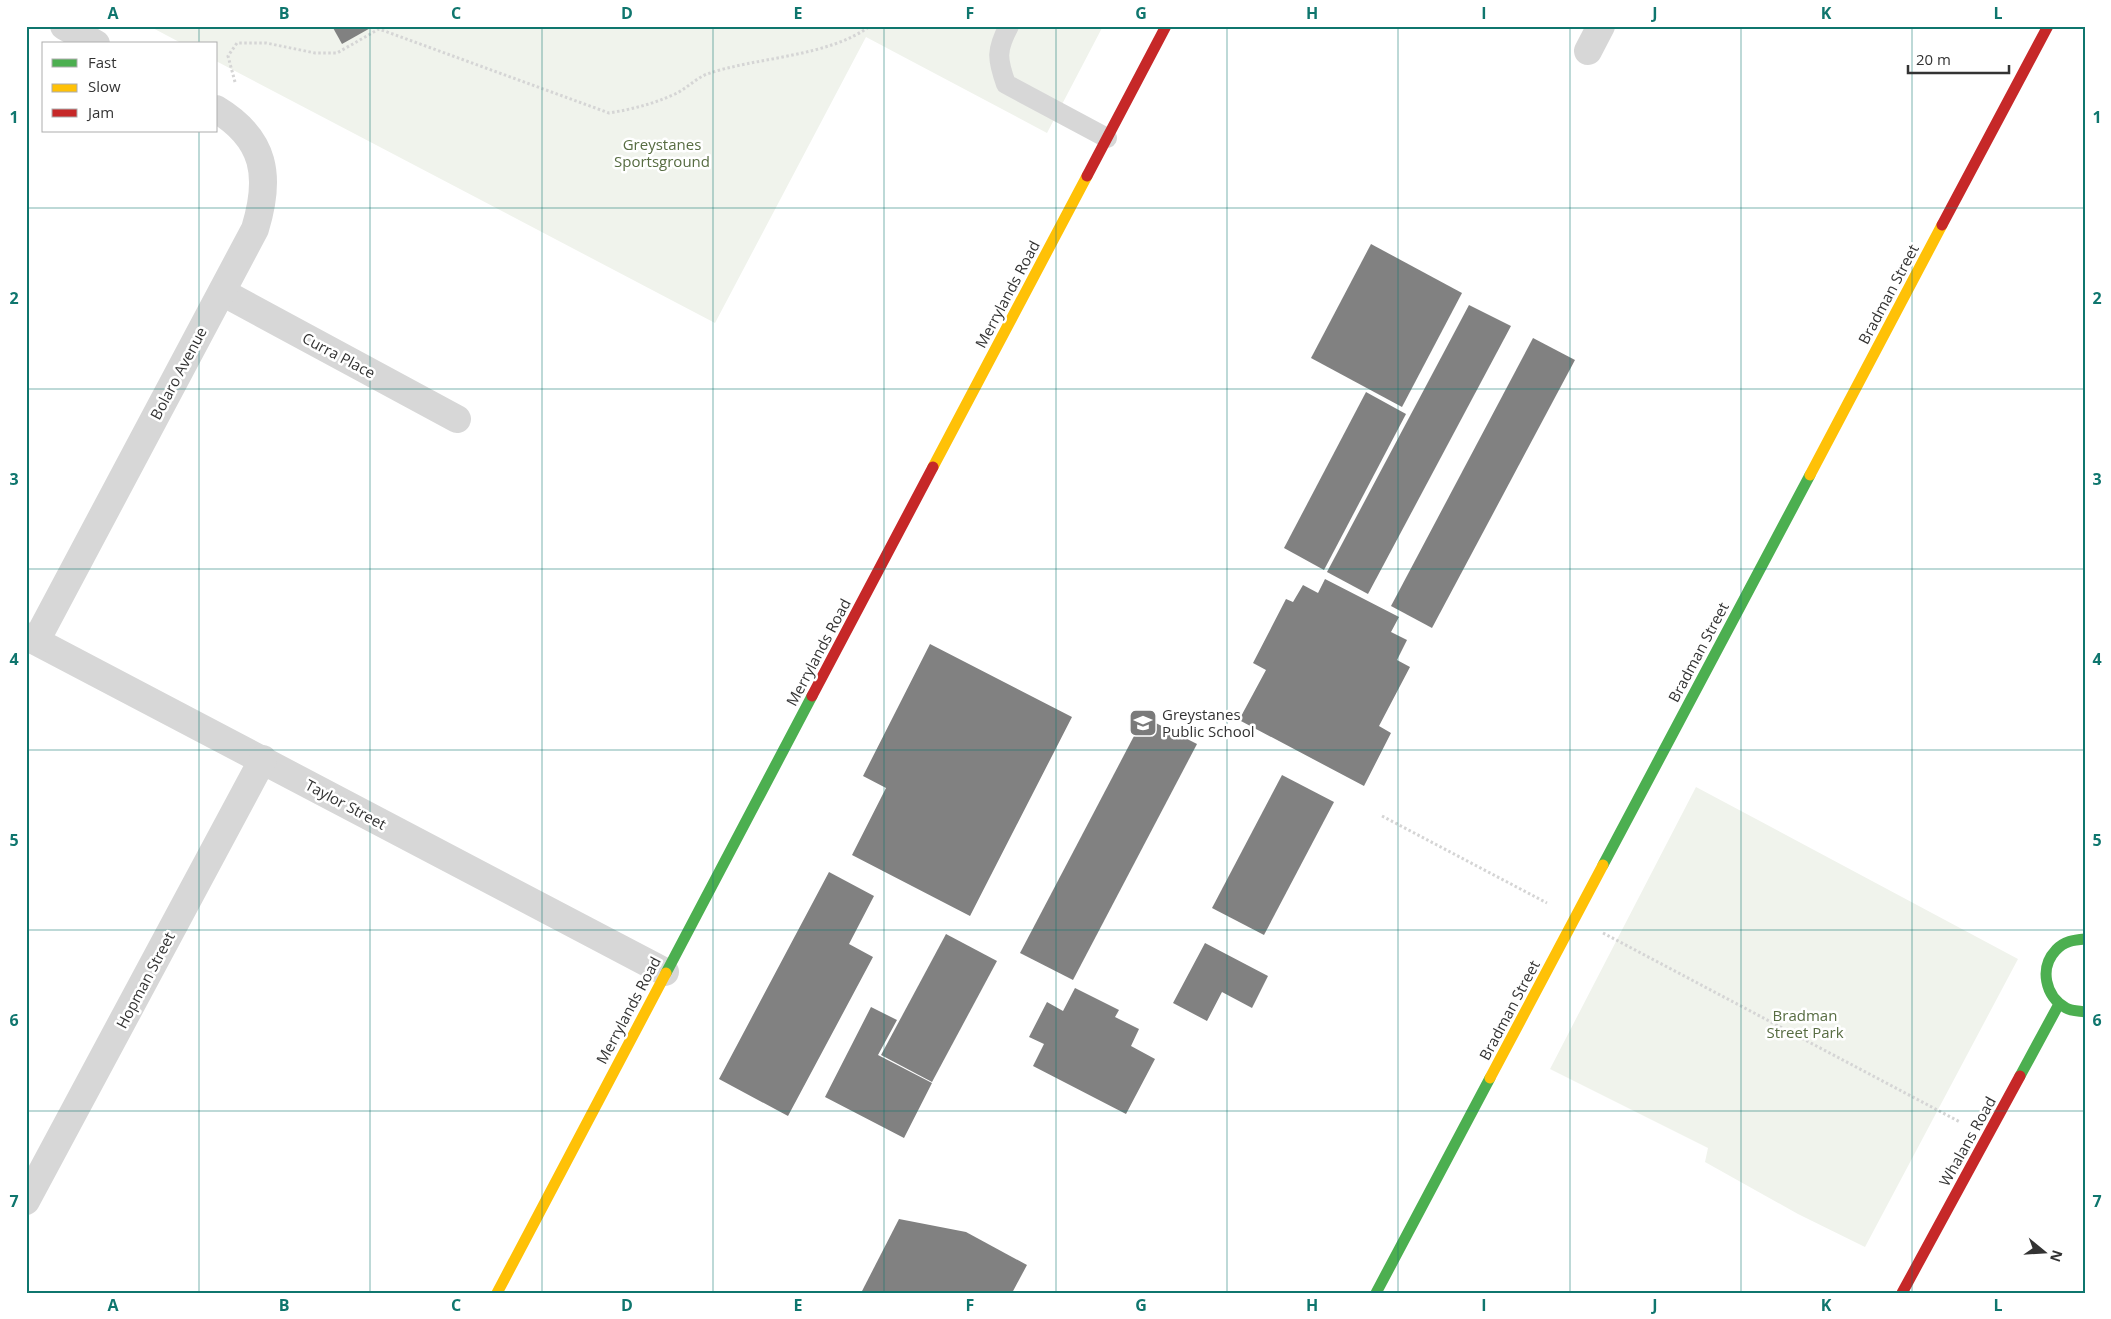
<svg xmlns="http://www.w3.org/2000/svg" width="2111" height="1319" viewBox="0 0 2111 1319" font-family="'Open Sans',sans-serif">
  <style>
    .green { fill: #f0f3ec }
    .building { fill: #818181 }
    .lines { fill: none; stroke-linecap: round; stroke-linejoin: round }
    .path { stroke: #d5d5d5; stroke-width: 3; stroke-dasharray: 2.5 2.5; stroke-linecap: butt }
    .lane { stroke: #d7d7d7; stroke-width: 20 }
    .street { stroke: #d7d7d7; stroke-width: 28 }
    .fast { stroke: #4caf50; stroke-width: 11 }
    .slow { stroke: #ffc107; stroke-width: 11 }
    .jam { stroke: #c62828; stroke-width: 11 }
    .grid { fill: none; stroke: #0f766e; stroke-width: 1; stroke-opacity: 0.55 }
    .labels { text-anchor: middle; dominant-baseline: central; stroke-width: 5; stroke-linejoin: round; paint-order: stroke }
    .park-label { font-size: 15px; fill: #576c42; stroke: #fff }
    .street-label { font-size: 15px; fill: #333; stroke: #fff }
    .poi-label { font-size: 15px; fill: #333; stroke: #fff; text-anchor: start }
    .neatline { fill: none; stroke: #0f766e; stroke-width: 2 }
    .grid-label { font-size: 16px; text-anchor: middle; font-weight: bold; fill: #0f766e }
  </style>
  <rect width="100%" height="100%" fill="#fff"/>
  <g class="green">
    <polygon points="149,26 1103,26 1047,133 866,37 715,323 216,61 216,44 183,44"/>
    <polygon points="1696,787 2018,959 1865,1247 1798,1214 1705,1162 1708,1148 1550,1069"/>
  </g>
  <g class="building">
    <polygon points="332,26 374,26 342,44"/>
    <polygon points="1371,244 1462,293 1402,407 1311,358"/>
    <polygon points="1469,305 1511,326 1368,594 1327,572"/>
    <polygon points="1533,338 1575,360 1432,628 1391,606"/>
    <polygon points="1366,392 1406,414 1324,570 1284,548"/>
    <polygon points="1325,579 1399,617 1391,632 1407,640 1397,660 1410,667 1379,726 1391,733 1364,786 1239,720 1266,670 1253,663 1286,599 1293,602 1303,585 1318,593"/>
    <polygon points="930,644 1072,717 970,916 852,855 886,788 863,776"/>
    <polygon points="1144,717 1197,744 1073,980 1020,953"/>
    <polygon points="1282,775 1334,802 1264,935 1212,908"/>
    <polygon points="829,872 874,896 849,944 873,957 788,1116 719,1079"/>
    <polygon points="946,934 997,961 932,1082 881,1055"/>
    <polygon points="1205,943 1268,976 1252,1008 1222,992 1207,1021 1173,1003"/>
    <polygon points="1075,988 1119,1010 1115,1017 1139,1029 1131,1046 1155,1059 1126,1114 1033,1066 1044,1044 1029,1037 1047,1002 1063,1011"/>
    <polygon points="871,1007 897,1020 878,1055 932,1083 904,1138 825,1097"/>
    <polygon points="899,1219 966,1232 1027,1265 1012,1293 861,1293"/>
  </g>
  <g class="lines">
    <g class="path">
      <path d="M235 82 228 56 237 43H266L315 53H337L379 29 609 113C633 109 653 104 675 94 686 89 695 79 707 74 756 57 829 57 870 26"/>
      <polyline points="1382,816 1547,903"/>
      <polyline points="1603,933 1960,1122"/>
    </g>
    <path class="lane" d="M1009 26C996 50 997 59 1006 84L1107 138"/>
    <g class="street">
      <polyline points="64,26 96,44"/>
      <polyline points="1588,51 1601,26"/>
      <polyline points="222,292 457,419"/>
      <polyline points="26,636 665,972"/>
      <path d="M36 641 255 229C271 177 266 139 216 109"/>
      <polyline points="26,1201 263,759"/>
    </g>
    <g class="fast">
      <polyline points="1603,865 1810,475"/>
      <path d="M2085 939C2074 940 2064 941 2056 950 2039 968 2045 996 2066 1008 2071 1011 2079 1011 2085 1012"/>
      <polyline points="666,973 812,696"/>
      <polyline points="2020,1076 2059,1004"/>
      <polyline points="1376,1293 1490,1078"/>
    </g>
    <g class="slow">
      <polyline points="933,467 1087,176"/>
      <polyline points="1810,475 1942,225"/>
      <polyline points="1490,1078 1603,865"/>
      <polyline points="497,1293 666,973"/>
    </g>
    <g class="jam">
      <polyline points="1087,176 1166,26"/>
      <polyline points="1942,225 2048,26"/>
      <polyline points="812,696 933,467"/>
      <polyline points="1902,1293 2020,1076"/>
    </g>
  </g>
  <path class="grid" d="M199 26V44M370 26V1293M542 26V1293M713 26V1293M884 26V1293M1056 26V1293M1227 26V1293M1398 26V1293M1570 26V1293M1741 26V1293M1912 26V1293M199 131V1293M26 208H2085M26 389H2085M26 569H2085M26 750H2085M26 930H2085M26 1111H2085"/>
  <defs>
    <symbol id="school-square" viewBox="-11 -11 22 22"><rect x="-9" y="-9" width="18" height="18" rx="4" fill="#7a7a7a" stroke="#fff"/><path d="M0-5L7-2L0 1L-7-2ZM-4 1L0 2.5L4 1V4Q0 6-4 4Z" fill="#fff"/></symbol>
  </defs>
  <g fill-rule="evenodd">
    <use href="#school-square" x="1127" y="707" width="32" height="32"/>
  </g>
  <g class="labels">
    <g class="park-label">
      <text x="662" y="144">Greystanes<tspan x="662" dy="17">Sportsground</tspan></text>
      <text x="1805" y="1015">Bradman<tspan x="1805" dy="17">Street Park</tspan></text>
    </g>
    <g class="street-label">
      <text transform="translate(1007 294) rotate(-62)">Merrylands Road</text>
      <text transform="translate(1888 294) rotate(-62)">Bradman Street</text>
      <text transform="translate(339 355) rotate(28)">Curra Place</text>
      <text transform="translate(178 373) rotate(-62)">Bolaro Avenue</text>
      <text transform="translate(818 652) rotate(-62)">Merrylands Road</text>
      <text transform="translate(1698 652) rotate(-62)">Bradman Street</text>
      <text transform="translate(346 804) rotate(28)">Taylor Street</text>
      <text transform="translate(145 980) rotate(-62)">Hopman Street</text>
      <text transform="translate(628 1010) rotate(-62)">Merrylands Road</text>
      <text transform="translate(1509 1010) rotate(-62)">Bradman Street</text>
      <text transform="translate(1967 1141) rotate(-61)">Whalans Road</text>
    </g>
    <g class="poi-label">
      <text x="1162" y="714">Greystanes<tspan x="1162" dy="17">Public School</tspan></text>
    </g>
  </g>
  <rect width="2111" height="1319" fill="none" stroke="#ffffff" stroke-width="55"/>
  <rect x="42" y="42" width="175" height="90" fill="#ffffff" stroke="#adadad"/>
  <rect x="52" y="59" width="25" height="8" fill="#4caf50" stroke="#adadad"/>
  <text x="88" y="68" font-size="15" fill="#333333">Fast</text>
  <rect x="52" y="84" width="25" height="8" fill="#ffc107" stroke="#adadad"/>
  <text x="88" y="92" font-size="15" fill="#333333">Slow</text>
  <rect x="52" y="109" width="25" height="8" fill="#c62828" stroke="#adadad"/>
  <text x="88" y="118" font-size="15" fill="#333333">Jam</text>
  <g transform="translate(2044 1252) rotate(108)" stroke="#ffffff" stroke-width="4" paint-order="stroke">
  <path d="M0-4L9 19L0 12L-9 19Z" fill="#333333"/>
  <text y="-8" font-size="14" font-weight="bold" text-anchor="middle" fill="#333333">N</text>
  </g>
  <path d="M1908 65v8h101v-8" fill="none" stroke="#333333" stroke-width="2.5"/>
  <text x="1916" y="65" font-size="15" fill="#333333" stroke="#ffffff" stroke-width="4" paint-order="stroke">20 m</text>
  <rect x="28" y="28" width="2056" height="1264" class="neatline"/>
  <g class="grid-label">
    <text x="113" y="19">A</text>
    <text x="284" y="19">B</text>
    <text x="456" y="19">C</text>
    <text x="627" y="19">D</text>
    <text x="798" y="19">E</text>
    <text x="970" y="19">F</text>
    <text x="1141" y="19">G</text>
    <text x="1312" y="19">H</text>
    <text x="1484" y="19">I</text>
    <text x="1655" y="19">J</text>
    <text x="1826" y="19">K</text>
    <text x="1998" y="19">L</text>
    <text x="14" y="123">1</text>
    <text x="2097" y="123">1</text>
    <text x="14" y="304">2</text>
    <text x="2097" y="304">2</text>
    <text x="14" y="485">3</text>
    <text x="2097" y="485">3</text>
    <text x="14" y="665">4</text>
    <text x="2097" y="665">4</text>
    <text x="14" y="846">5</text>
    <text x="2097" y="846">5</text>
    <text x="14" y="1026">6</text>
    <text x="2097" y="1026">6</text>
    <text x="14" y="1207">7</text>
    <text x="2097" y="1207">7</text>
    <text x="113" y="1311">A</text>
    <text x="284" y="1311">B</text>
    <text x="456" y="1311">C</text>
    <text x="627" y="1311">D</text>
    <text x="798" y="1311">E</text>
    <text x="970" y="1311">F</text>
    <text x="1141" y="1311">G</text>
    <text x="1312" y="1311">H</text>
    <text x="1484" y="1311">I</text>
    <text x="1655" y="1311">J</text>
    <text x="1826" y="1311">K</text>
    <text x="1998" y="1311">L</text>
  </g>
</svg>
